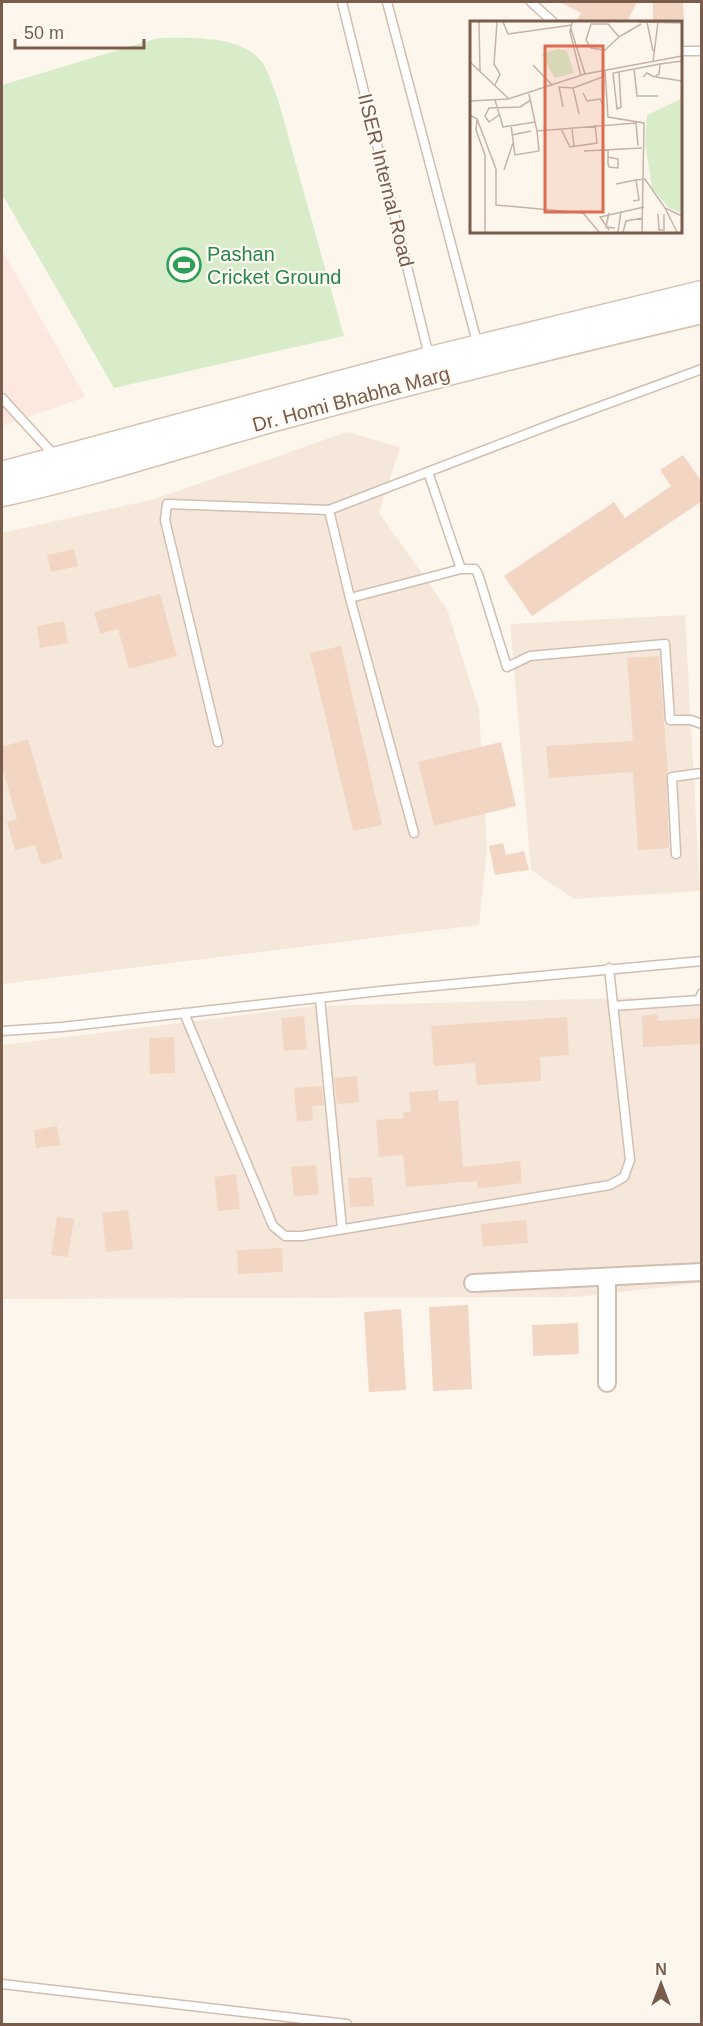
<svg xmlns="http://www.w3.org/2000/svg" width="703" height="2026" viewBox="0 0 703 2026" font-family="Arial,sans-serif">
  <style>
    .residential { fill: #f5e8da }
    .commercial { fill: #fde8e0 }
    .green { fill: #d8ecc9 }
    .building { fill: #f3d5c3 }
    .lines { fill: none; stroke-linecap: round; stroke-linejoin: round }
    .lane-casing { stroke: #d1beb0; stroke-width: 11 }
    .street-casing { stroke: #d1beb0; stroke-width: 20 }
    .secondary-casing { stroke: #d6c0b0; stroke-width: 27 }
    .lane { stroke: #fff; stroke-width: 8 }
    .street { stroke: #fff; stroke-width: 16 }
    .secondary { stroke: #fff; stroke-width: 24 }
    .labels { text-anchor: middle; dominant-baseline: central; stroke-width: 4.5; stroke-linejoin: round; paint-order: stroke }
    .street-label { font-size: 20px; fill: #7a5c4d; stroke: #fffaf3 }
    .leisure-label { font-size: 20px; fill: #27864d; stroke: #fffaf3; text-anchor: start }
    .inset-road { fill: none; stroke: #c5b3a7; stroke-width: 1.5 }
    .view { fill: #dc6d51; fill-opacity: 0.15; stroke: #dc6d51; stroke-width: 3 }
    .inset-edge { fill: none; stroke: #7a5c4d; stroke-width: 3 }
  </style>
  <rect width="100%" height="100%" fill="#fdf6ec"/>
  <g class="residential">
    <polygon points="347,432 400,447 379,513 447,609 479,710 487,850 479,925 2,984 2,533 155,499"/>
    <polygon points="685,615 700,891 574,899 531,870 510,624"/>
    <polygon points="701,996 701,1283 576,1297 2,1299 2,1045 314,1006"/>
  </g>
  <polygon class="commercial" points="2,250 85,397 2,426"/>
  <path class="green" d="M158 38C189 38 244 34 264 65 269 74 273 86 277 96L344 336 114 388 2 194V85Z"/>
  <g class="building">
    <polygon points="560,2 637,2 627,22 576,22 581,13"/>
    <polygon points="653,2 683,2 684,19 653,20"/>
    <polygon points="683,455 702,482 702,501 532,616 504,576 614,502 625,518 671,486 660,470"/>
    <polygon points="74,549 78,566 51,572 47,555"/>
    <polygon points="160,594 177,656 129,669 118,629 100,634 94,612"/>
    <polygon points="64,621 68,643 40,648 37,626"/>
    <polygon points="341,646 382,825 353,831 310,653"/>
    <polygon points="659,656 668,772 666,777 669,848 638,850 633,772 549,778 546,746 633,741 627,658"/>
    <polygon points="28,739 63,858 41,865 35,845 15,850 7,822 17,819 2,767 2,747"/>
    <polygon points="501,742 516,806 434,826 418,762"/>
    <polygon points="503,843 506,855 524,851 529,870 495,875 489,846"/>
    <polygon points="657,1014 658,1021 702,1018 702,1044 643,1047 642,1016"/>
    <polygon points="304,1016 307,1049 284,1051 281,1018"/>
    <polygon points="567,1017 569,1055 540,1057 541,1081 477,1085 475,1063 434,1066 431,1026"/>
    <polygon points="174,1037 175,1073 150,1074 149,1038"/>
    <polygon points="357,1076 359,1102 337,1104 334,1078"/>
    <polygon points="322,1086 324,1105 312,1106 313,1120 297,1122 294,1088"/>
    <polygon points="438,1090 439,1102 458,1100 463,1167 520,1161 522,1183 477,1189 477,1181 406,1187 403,1155 379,1157 376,1120 404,1118 403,1112 411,1112 409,1092"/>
    <polygon points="57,1126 60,1145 36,1148 34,1130"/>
    <polygon points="316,1165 319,1194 294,1197 291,1167"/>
    <polygon points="236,1174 240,1209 218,1211 214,1177"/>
    <polygon points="372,1177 374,1206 350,1207 348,1178"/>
    <polygon points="128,1210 133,1249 106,1252 102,1213"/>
    <polygon points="57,1217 74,1219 68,1257 51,1255"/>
    <polygon points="526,1220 528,1243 483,1247 481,1224"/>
    <polygon points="282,1248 283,1272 238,1274 237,1250"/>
    <polygon points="468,1305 472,1389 433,1391 429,1307"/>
    <polygon points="401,1309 406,1390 369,1392 364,1312"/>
    <polygon points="578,1323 579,1354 533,1356 532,1325"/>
  </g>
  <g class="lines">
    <defs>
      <g id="lane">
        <polyline points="342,2 429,356"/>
        <polyline points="387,2 478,346"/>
        <polyline points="531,2 553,22"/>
        <polyline points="680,51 702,51"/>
        <polyline points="2,398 56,457"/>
        <polyline points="461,569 475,569 478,574 507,667 530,656 665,644 670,720 691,720 702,724"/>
        <polyline points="350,598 461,569 428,472"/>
        <polyline points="218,742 165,520 167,504 329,510"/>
        <polyline points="414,833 350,598 329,510 555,423 702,369"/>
        <polyline points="676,854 672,777 702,773"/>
        <polyline points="320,998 342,1229"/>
        <polyline points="613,1006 699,1000 702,993"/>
        <polyline points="184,1013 273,1226 285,1236 302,1236 610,1185 624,1177 630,1160 609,968"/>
        <polyline points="2,1031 62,1027 380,991 702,961"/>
        <polyline points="2,1984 347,2024"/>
      </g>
      <g id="street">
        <polyline points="607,1277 607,1383"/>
        <polyline points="473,1283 702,1272"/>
      </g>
      <g id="secondary">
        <polyline points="2,474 430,359 702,293"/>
        <path d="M2 494C96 474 189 442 282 417 421 379 561 344 702 311"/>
      </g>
    </defs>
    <use href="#lane" class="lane-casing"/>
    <use href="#street" class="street-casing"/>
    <use href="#secondary" class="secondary-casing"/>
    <use href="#lane" class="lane"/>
    <use href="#street" class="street"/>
    <use href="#secondary" class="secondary"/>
  </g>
  <defs>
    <symbol id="stadium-ring" viewBox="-11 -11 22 22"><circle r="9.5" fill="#fffaf3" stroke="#2e9e5b" stroke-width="1.5"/><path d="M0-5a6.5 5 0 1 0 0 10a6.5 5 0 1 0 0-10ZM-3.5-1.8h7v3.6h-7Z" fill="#2e9e5b"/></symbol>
  </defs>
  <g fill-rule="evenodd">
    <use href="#stadium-ring" x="165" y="246" width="38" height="38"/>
  </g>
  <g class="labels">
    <g class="street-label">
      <text transform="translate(386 180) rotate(76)">IISER Internal Road</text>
      <text transform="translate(351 399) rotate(-15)">Dr. Homi Bhabha Marg</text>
    </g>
    <g class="leisure-label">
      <text x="207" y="254">Pashan<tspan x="207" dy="23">Cricket Ground</tspan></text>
    </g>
  </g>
  <g transform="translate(470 21)">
    <rect width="212" height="212" fill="#fdf6ec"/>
    <path d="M88 28 97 30 104 52 85 57 71 33ZM211 78V192L198 186 182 167 175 122 177 94Z" fill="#d8ecc9"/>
    <path class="inset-road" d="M9 1 10 50M33 1 38 13 102 4M102 1 100 11 111 55M169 1 212 2M177 1 183 30M101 8 115 53M149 16 135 29 121 27 116 19 121 3H138L149 16 171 3M0 41 38 77M183 41 188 1M190 43 212 40M63 44 82 64M164 48 167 75H188M135 49 138 96 174 102 172 211M149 51 151 86 147 88 143 52 190 43 189 53 184 56 177 52 173 56M186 56 212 60M25 64 30 53 24 43 27 1M113 72 117 80 130 78 134 86M59 73 65 101M25 79 33 106 65 101 67 110 166 102 168 125M0 80 38 78 115 53 212 35M93 86 89 66 103 67M109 93 103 67 135 55M0 94 7 98 26 148V184L113 192 129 211M29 94 19 101 15 95 19 87 50 86 61 79M7 99 6 109 15 134V211M41 104 45 134 69 130 67 110M102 107 104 126M91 108 100 126 127 122 125 104M42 114 61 110M138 129V143L139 146 148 147V138L138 136M114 130 172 127M34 149 43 122M146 163 166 159M163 180 169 179 166 159 175 158 195 187 212 195M195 187 207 211M139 192 136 206 145 207M188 193 189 209H194V193M139 209 130 196 174 186M148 211 151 190M153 211 156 200 173 197"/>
    <path class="view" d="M75 25H133V191H75Z"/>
    <rect width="212" height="212" class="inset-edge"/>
  </g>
  <rect width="703" height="2026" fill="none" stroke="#7a5c4d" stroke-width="6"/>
  <g transform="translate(661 1984)" stroke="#fffaf3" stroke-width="4.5" paint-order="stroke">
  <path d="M0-4.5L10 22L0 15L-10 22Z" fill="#7a5c4d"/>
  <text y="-9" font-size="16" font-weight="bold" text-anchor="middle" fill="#7a5c4d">N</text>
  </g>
  <path d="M15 39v9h129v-9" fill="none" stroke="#7a5c4d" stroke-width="3"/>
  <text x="24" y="39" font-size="18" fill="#7a5c4d" stroke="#fffaf3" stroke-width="4.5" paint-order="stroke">50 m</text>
</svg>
